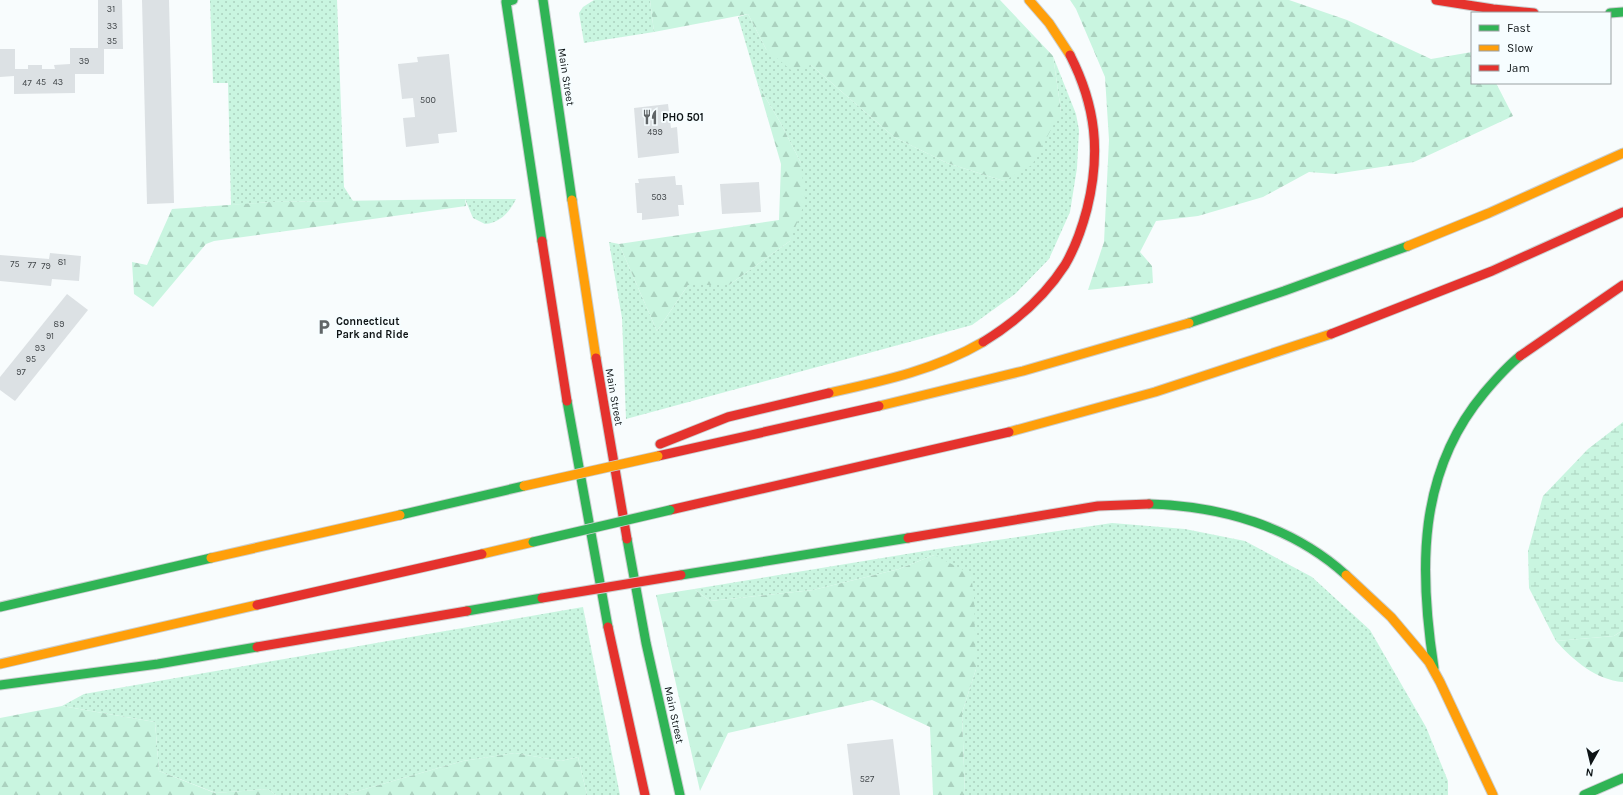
<svg xmlns="http://www.w3.org/2000/svg" width="1623" height="795" viewBox="0 0 1623 795" font-family="Karla,sans-serif">
  <style>
    .grass { fill: url(#grass-dots) }
    .forest { fill: url(#forest-firs) }
    .wetland { fill: url(#wetland-marsh) }
    .building { fill: #dce1e4 }
    .lines { fill: none; stroke-linecap: round; stroke-linejoin: round }
    .fast-casing { stroke: #cacfd0; stroke-width: 11 }
    .slow-casing { stroke: #cacfd0; stroke-width: 11 }
    .jam-casing { stroke: #cacfd0; stroke-width: 11 }
    .fast { stroke: #30b455; stroke-width: 9 }
    .slow { stroke: #ff9f0a; stroke-width: 9 }
    .jam { stroke: #e5322d; stroke-width: 9 }
    .fast-bridge-casing { stroke: #cacfd0; stroke-width: 11; stroke-linecap: butt }
    .slow-bridge-casing { stroke: #cacfd0; stroke-width: 11; stroke-linecap: butt }
    .jam-bridge-casing { stroke: #cacfd0; stroke-width: 11; stroke-linecap: butt }
    .fast-bridge { stroke: #30b455; stroke-width: 9 }
    .slow-bridge { stroke: #ff9f0a; stroke-width: 9 }
    .jam-bridge { stroke: #e5322d; stroke-width: 9 }
    .labels { text-anchor: middle; dominant-baseline: central; stroke-width: 4; stroke-linejoin: round; paint-order: stroke }
    .number-label { font-size: 9px; fill: #42474a }
    .street-label { font-size: 11px; fill: #0e1416; stroke: #f6fdff }
    .poi-label { font-size: 11px; font-weight: bold; fill: #0e1416; stroke: #f6fdff; text-anchor: start }
  </style>
  <defs>
    <pattern id="grass-dots" width="8" height="8" patternUnits="userSpaceOnUse"><rect width="8" height="8" fill="#c9f5e0"/><path d="M2 2h.1M6 6h.1" fill="none" stroke="#abd1bf" stroke-width="1.8" stroke-linecap="round"/></pattern>
    <pattern id="forest-firs" width="22" height="20" patternUnits="userSpaceOnUse"><rect width="22" height="20" fill="#c9f5e0"/><path d="M5 1l3.5 6h-7zM16 11l3.5 6h-7z" fill="#abd1bf"/></pattern>
    <pattern id="wetland-marsh" width="20" height="14" patternUnits="userSpaceOnUse"><rect width="20" height="14" fill="#c9f5e0"/><path d="M1 5h8M5 5V1M11 12h8M15 12V8" fill="none" stroke="#abd1bf"/></pattern>
  </defs>
  <rect width="100%" height="100%" fill="#f8fcfd"/>
  <g class="grass">
    <polygon points="210,0 337,0 344,187 353,201 271,202 231,205 228,83 213,83"/>
    <polygon points="594,0 650,0 654,32 584,43 579,13 583,7"/>
    <polygon points="748,14 766,49 811,65 894,137 947,163 1004,181 1061,111 1053,56 1076,114 1079,130 1077,168 1070,212 1049,259 1015,294 972,325 626,419 622,318 609,242 619,244 657,331 688,285 729,285 790,241 801,163 780,122 758,85 738,17"/>
    <path d="M465 199H516C509 213 500 223 485 224L473 218Z"/>
    <polygon points="1112,523 1185,529 1245,541 1312,577 1370,630 1426,727 1448,781 1448,795 965,795 962,713 976,669 934,555 899,569 813,590 710,601 694,589 943,548"/>
    <polygon points="583,607 620,795 587,795 578,757 561,761 515,753 463,761 344,795 276,795 268,789 216,793 159,771 155,722 62,706 84,694"/>
  </g>
  <g class="forest">
    <polygon points="650,0 1000,0 1053,56 1061,111 1032,165 1004,181 947,163 894,137 811,65 791,70 766,49 748,14 654,32"/>
    <polygon points="1070,0 1289,0 1347,20 1431,59 1472,52 1472,83 1496,83 1513,116 1414,162 1335,174 1309,172 1263,197 1198,216 1156,221 1140,252 1152,266 1153,283 1088,290 1104,242 1109,140 1105,77 1076,9"/>
    <polygon points="758,85 780,122 801,163 805,202 790,241 729,285 688,285 657,331 619,244 779,220 781,164"/>
    <polygon points="465,199 466,206 214,241 206,244 153,307 134,294 132,262 147,265 172,209 271,202"/>
    <polygon points="934,555 971,574 974,597 976,669 962,713 965,795 933,795 930,727 872,700 728,733 700,791 656,595 694,589 710,601 813,590 899,569"/>
    <path d="M1623 630V682C1596 680 1573 660 1556 641L1614 636Z"/>
    <polygon points="62,706 155,722 159,771 215,793 268,789 276,795 0,795 0,718"/>
    <polygon points="515,753 561,761 578,757 587,795 344,795 463,761"/>
  </g>
  <polygon class="wetland" points="1623,422 1623,630 1614,636 1556,641 1529,588 1528,551 1543,496 1588,449"/>
  <g class="building">
    <polygon points="98,0 122,0 123,49 104,49 104,74 75,74 75,93 14,94 14,76 0,77 0,49 15,49 15,69 28,69 28,65 42,65 42,69 55,69 54,65 70,64 70,48 98,48"/>
    <polygon points="142,0 169,0 174,203 147,204"/>
    <polygon points="449,54 457,132 438,134 439,143 406,147 403,118 415,117 413,98 402,99 398,64 418,62 417,57"/>
    <polygon points="668,104 671,128 677,127 679,153 638,158 634,108"/>
    <polygon points="675,176 676,185 682,185 684,205 678,205 679,216 642,220 642,213 637,213 635,183 639,183 638,179"/>
    <polygon points="759,182 761,212 722,214 720,184"/>
    <polygon points="50,253 81,256 79,281 52,279 51,286 0,281 0,255 49,259"/>
    <polygon points="67,294 88,310 15,401 0,390 0,377"/>
    <polygon points="893,739 900,795 853,795 847,744"/>
  </g>
  <g class="lines">
    <defs>
      <g id="fast">
        <polyline points="513,0 506,2 542,241"/>
        <polyline points="543,0 572,200"/>
        <polyline points="1610,13 1623,12"/>
        <polyline points="1189,323 1284,291 1408,246"/>
        <polyline points="567,401 608,627"/>
        <path d="M1149 504C1221 506 1292 526 1346 575"/>
        <polyline points="400,515 524,486"/>
        <polyline points="627,539 646,643 680,795"/>
        <polyline points="681,575 908,538"/>
        <polyline points="0,607 211,558"/>
        <polyline points="467,611 542,598"/>
        <path d="M1434 668C1419 571 1417 473 1484 393 1495 380 1506 367 1520 356"/>
        <polyline points="0,685 158,664 257,647"/>
        <polyline points="1584,795 1623,778"/>
      </g>
      <g id="slow">
        <polyline points="1029,0 1049,23 1070,55"/>
        <polyline points="572,200 596,358"/>
        <polyline points="1408,246 1489,213 1623,153"/>
        <path d="M829 393C883 381 935 370 983 342"/>
        <polyline points="879,406 1023,371 1189,323"/>
        <polyline points="1009,432 1155,392 1331,334"/>
        <polyline points="482,554 533,542"/>
        <polyline points="211,558 400,515"/>
        <polyline points="1346,575 1391,617 1429,662 1440,682 1493,795"/>
        <polyline points="0,664 257,605"/>
      </g>
      <g id="jam">
        <polyline points="1436,0 1493,9 1534,13"/>
        <polyline points="542,241 567,401"/>
        <polyline points="1331,334 1492,271 1623,212"/>
        <path d="M983 342C1014 323 1045 296 1065 265 1075 248 1082 228 1087 209 1101 153 1096 106 1070 55"/>
        <polyline points="1520,356 1623,285"/>
        <polyline points="596,358 627,539"/>
        <polyline points="660,444 728,417 829,393"/>
        <polyline points="658,456 879,406"/>
        <polyline points="670,510 1009,432"/>
        <polyline points="908,538 1098,506 1149,504"/>
        <polyline points="257,605 482,554"/>
        <polyline points="608,627 645,795"/>
        <polyline points="257,647 467,611"/>
      </g>
    </defs>
    <use href="#fast" class="fast-casing"/>
    <use href="#slow" class="slow-casing"/>
    <use href="#jam" class="jam-casing"/>
    <use href="#fast" class="fast"/>
    <use href="#slow" class="slow"/>
    <use href="#jam" class="jam"/>
    <defs>
      <polyline id="fast-bridge" points="533,542 670,510"/>
      <polyline id="slow-bridge" points="524,486 658,456"/>
      <polyline id="jam-bridge" points="542,598 681,575"/>
    </defs>
    <use href="#fast-bridge" class="fast-bridge-casing"/>
    <use href="#slow-bridge" class="slow-bridge-casing"/>
    <use href="#jam-bridge" class="jam-bridge-casing"/>
    <use href="#fast-bridge" class="fast-bridge"/>
    <use href="#slow-bridge" class="slow-bridge"/>
    <use href="#jam-bridge" class="jam-bridge"/>
  </g>
  <defs>
    <symbol id="restaurant-bare" viewBox="-9 -9 18 18"><path d="M-5-6h1v4h1v-4h1v4h1v-4h1v5L-1.5 .5V6h-2V.5L-5-1ZM5-6V6H3V1.5H1.5Q1.5-4 5-6Z" fill="#606567" stroke="#f6fdff" stroke-width="2.5" paint-order="stroke"/></symbol>
    <symbol id="parking-bare" viewBox="-9 -9 18 18"><path d="M-3.5-5.5H1a3.5 3.5 0 0 1 0 7H-1V5.5H-3.5ZM-1-3.4V-.6H.8a1.4 1.4 0 0 0 0-2.8Z" fill="#606567" stroke="#f6fdff" stroke-width="2.5" paint-order="stroke"/></symbol>
  </defs>
  <g fill-rule="evenodd">
    <use href="#restaurant-bare" x="639" y="106" width="22" height="22"/>
    <use href="#parking-bare" x="313" y="316" width="22" height="22"/>
  </g>
  <g class="labels">
    <g class="number-label">
      <text x="111" y="9">31</text>
      <text x="112" y="26">33</text>
      <text x="112" y="41">35</text>
      <text x="84" y="61">39</text>
      <text x="41" y="82">45</text>
      <text x="58" y="82">43</text>
      <text x="27" y="83">47</text>
      <text x="428" y="100">500</text>
      <text x="655" y="132">499</text>
      <text x="659" y="197">503</text>
      <text x="62" y="262">81</text>
      <text x="15" y="264">75</text>
      <text x="32" y="265">77</text>
      <text x="46" y="266">79</text>
      <text x="59" y="324">89</text>
      <text x="50" y="336">91</text>
      <text x="40" y="348">93</text>
      <text x="31" y="359">95</text>
      <text x="21" y="372">97</text>
      <text x="867" y="779">527</text>
    </g>
    <g class="street-label">
      <text transform="translate(566 77) rotate(81)">Main Street</text>
      <text transform="translate(614 397) rotate(80)">Main Street</text>
      <text transform="translate(674 715) rotate(78)">Main Street</text>
    </g>
    <g class="poi-label">
      <text x="662" y="117">PHO 501</text>
      <text x="336" y="321">Connecticut<tspan x="336" dy="13">Park and Ride</tspan></text>
    </g>
  </g>
  <rect x="1471" y="12" width="140" height="72" fill="#f6fdff" stroke="#99a0a2"/>
  <rect x="1479" y="25" width="20" height="6" fill="#30b455" stroke="#99a0a2"/>
  <text x="1507" y="32" font-size="12" fill="#0e1416">Fast</text>
  <rect x="1479" y="45" width="20" height="6" fill="#ff9f0a" stroke="#99a0a2"/>
  <text x="1507" y="52" font-size="12" fill="#0e1416">Slow</text>
  <rect x="1479" y="65" width="20" height="6" fill="#e5322d" stroke="#99a0a2"/>
  <text x="1507" y="72" font-size="12" fill="#0e1416">Jam</text>
  <g transform="translate(1591 763) rotate(188)" stroke="#f6fdff" stroke-width="3" paint-order="stroke">
  <path d="M0-3L7 15L0 10L-7 15Z" fill="#0e1416"/>
  <text y="-6" font-size="11" font-weight="bold" text-anchor="middle" fill="#0e1416">N</text>
  </g>
</svg>
